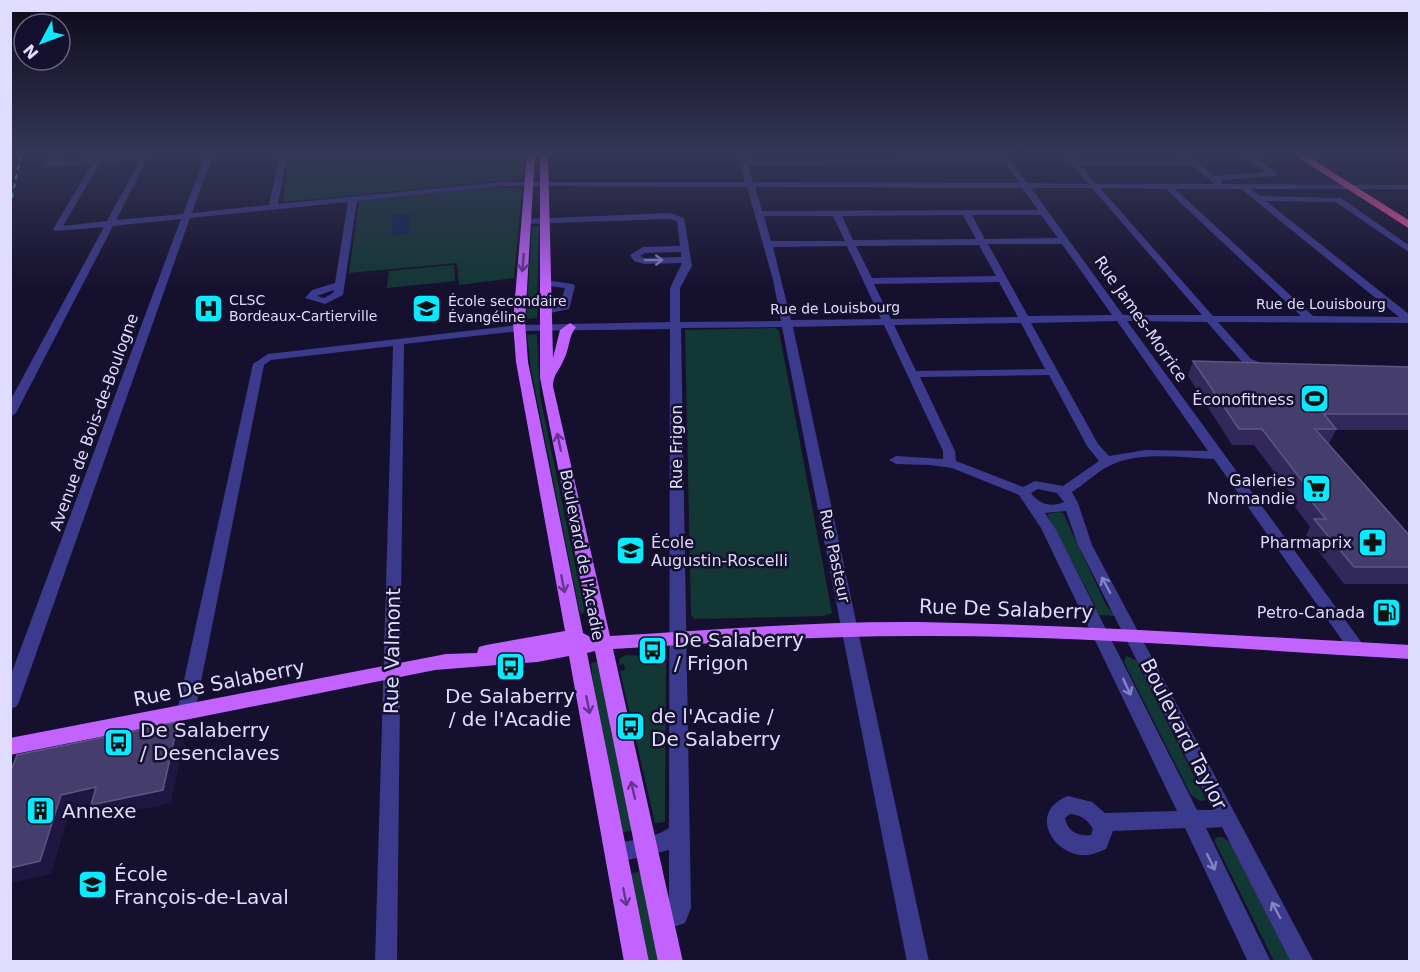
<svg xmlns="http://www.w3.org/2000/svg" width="1420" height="972" viewBox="0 0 1420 972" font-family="'DejaVu Sans',sans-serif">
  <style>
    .green { fill: #133735 }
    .water { fill: #0b2651 }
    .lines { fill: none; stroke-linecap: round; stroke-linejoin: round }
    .minor { fill: #3c3a8d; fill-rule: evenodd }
    .major { fill: #c263ff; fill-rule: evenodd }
    .highway { fill: #ff57aa; fill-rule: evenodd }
    .rail { stroke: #08eaff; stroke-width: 2; stroke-dasharray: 5 4.5; stroke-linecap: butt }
    .wall { fill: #32295a }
    .shaded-wall { fill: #1f1741 }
    .building { fill: #453d6c; stroke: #5d5683; stroke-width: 1.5 }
    .oneway { stroke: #8583c0 }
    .oneway2 { stroke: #63358c }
    .labels { text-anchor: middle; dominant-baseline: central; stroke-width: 5; stroke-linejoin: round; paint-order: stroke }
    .far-poi-label { font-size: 14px; fill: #dfdcff; stroke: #15102d; text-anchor: start }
    .far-street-label { font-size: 14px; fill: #dfdcff; stroke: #15102d }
    .street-label { font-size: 16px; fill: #dfdcff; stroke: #15102d }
    .poi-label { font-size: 16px; fill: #dfdcff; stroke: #15102d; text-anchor: end }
    .near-street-label { font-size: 20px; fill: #dfdcff; stroke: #15102d }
    .near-poi-label { font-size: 20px; fill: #dfdcff; stroke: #15102d; text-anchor: start }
  </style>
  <rect width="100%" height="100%" fill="#15102d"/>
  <g class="green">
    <polygon points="290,154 524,154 523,175 521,176 522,179 283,202"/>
    <polygon points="491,187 522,189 514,278 459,285 457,263 349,273 359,201"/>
    <polygon points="539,226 537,318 526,319 532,227"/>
    <polygon points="454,265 455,281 387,288 389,271"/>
    <polygon points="776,328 779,331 832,613 824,616 694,619 691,615 685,330"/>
    <polygon points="537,334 540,396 585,613 580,614 531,369 527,335"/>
    <polygon points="1059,512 1063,513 1106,605 1116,616 1096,615 1095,605 1047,514"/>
    <polygon points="651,653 661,653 666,662 665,822 655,823 620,671 625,670 624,664 619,665 620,658 626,655 651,656"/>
    <polygon points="1126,656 1136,660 1206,800 1200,801 1191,795 1124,662"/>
    <polygon points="597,662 633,830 622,833 595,700 591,663"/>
    <polygon points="1222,837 1230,842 1291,961 1274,961 1215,842 1215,838"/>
    <polygon points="641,871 661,961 648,961 630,874"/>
  </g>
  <polygon class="water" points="410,213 409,234 392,236 393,215"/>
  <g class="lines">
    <g class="minor">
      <path d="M52 154H59L53 162 150 154 116 220 183 214 206 154H213L192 213 269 205 280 154H287L278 204 502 182H745L738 154H744L747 161 1002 159 998 154H1005L1027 183 1088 184 1063 154H1070L1076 161H1186L1178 154H1186L1214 176 1266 172 1242 154H1250L1276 172V176L1220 180 1222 184 1410 185V189H1251L1260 196 1341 198 1410 246V253L1336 202 1266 201 1410 315V323L1218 322 1251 359 1269 366 1271 368 1265 371 1243 363 1207 322 1127 321 1364 646 1366 650 1364 654 1358 656 1352 654 1214 459C1181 458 1141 451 1111 465 1096 472 1085 484 1072 492L1078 503 1092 545 1314 962H1291L1222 827 1206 828 1271 962H1248L1185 828 1113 831 1106 849C1101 851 1094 854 1088 855 1054 858 1026 812 1068 796L1092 802 1105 813 1177 811 1041 528 1019 495 952 468 930 465 896 464 889 460 896 456 943 459V451L884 325 793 327 929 962H907L782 327 681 328 691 908 685 923 662 931 654 928 651 920 654 912 669 907V850L616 863 609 860 606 853 609 846C629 839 651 840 669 828L670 329 519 331 404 344 397 962H375L393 346 271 360 264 365 195 712 192 717 186 719 180 717 177 712 253 364 268 354 519 325 670 322V288L682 263 644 264 634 261 630 255 643 247 680 246 677 221 669 219 524 224V220L527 219 670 213 684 218 692 266 680 288V322L781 321 773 280 747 187 502 186 357 201 343 295 325 304 305 298 312 290 335 283 348 202 190 218 19 702 16 707 10 709V677L181 219 113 226 16 413 10 417V401L104 227 54 231 53 229 92 164 45 167ZM140 160 107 221 63 226 100 163ZM1005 163 1019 183 753 182 748 165ZM1080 165H1192L1215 184H1096ZM755 187 1022 188 1038 210 762 211ZM1031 188H1092L1202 315H1123ZM1100 188 1166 189 1301 316H1213ZM1175 189H1241L1399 317 1313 316ZM963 215 976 239 853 240 842 216ZM972 215H1041L1058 238 985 239ZM764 216H833L845 241H771ZM988 244H1062L1112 315 1028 316ZM979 245 996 276 872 278 856 246ZM847 246 881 319 791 320 773 247ZM681 252V257L644 258 640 256 645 253ZM999 282 1018 317 891 319 874 284ZM334 290 333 293 324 298 317 296ZM1117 321 1208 451 1146 450 1109 456 1098 444 1031 323ZM1021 323 1045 369 916 371 894 325ZM1049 375 1087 446 1099 461 1063 486 1035 481 1023 487 956 461 955 451 920 377ZM1038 489 1057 493 1064 502C1051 508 1039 504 1031 493ZM1066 511 1078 545 1213 810H1197L1055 528 1045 513ZM1070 814C1081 815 1088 820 1093 829L1091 835C1078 837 1067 831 1065 818Z"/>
      <polygon points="545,280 573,284 575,286 569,309 541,315 541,311 560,305 565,288 542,285 542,281"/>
    </g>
    <path class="major" d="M527 154H535L525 322 528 362 583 633 592 638 540 378V154H548L553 358 560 330 570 323 576 327C568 337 570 348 564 359 560 370 553 374 553 386L610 636C713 630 816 621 919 622 1083 625 1246 636 1410 645V659C1245 650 1081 635 916 636 815 636 714 643 613 649L683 962H658L595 651 587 653 649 962H624L569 656 537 662 435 670 10 755V738L446 654 477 653 479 647 486 645 565 631 516 362 513 322Z"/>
    <polygon class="highway" points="1293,154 1304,154 1410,221 1410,229"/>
    <polyline class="rail" points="10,207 21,154"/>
  </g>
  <polygon class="wall" points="1193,361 1410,367 1410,430 1336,430 1328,445 1410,536 1410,584 1344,584 1306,535 1310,527 1295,507 1297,502 1254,445 1232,445 1188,376"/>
  <g class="shaded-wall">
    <polygon points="178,722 185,735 171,803 100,818 91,805"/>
    <polygon points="96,787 105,800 71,808 51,874 10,883 10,868 61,795"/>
  </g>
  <g class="building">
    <polygon points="1193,361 1410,367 1410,414 1324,414 1336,429 1315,429 1410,536 1410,567 1354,567 1314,519 1326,519 1303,491 1309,490 1262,429 1239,429"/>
    <polygon points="178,722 163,790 91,805 96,787 61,795 40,861 10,868 10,773 17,755"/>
  </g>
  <defs><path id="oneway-shaft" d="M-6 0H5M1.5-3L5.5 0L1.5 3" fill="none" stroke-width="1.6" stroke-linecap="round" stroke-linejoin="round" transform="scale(1.5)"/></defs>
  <g class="oneway">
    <use href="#oneway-shaft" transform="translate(654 260) rotate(-1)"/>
    <use href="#oneway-shaft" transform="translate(1106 585) rotate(-118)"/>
    <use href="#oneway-shaft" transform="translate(1127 687) rotate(65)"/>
    <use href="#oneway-shaft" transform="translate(1211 862) rotate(64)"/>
    <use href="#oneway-shaft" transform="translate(1276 910) rotate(-118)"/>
  </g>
  <g class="oneway2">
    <use href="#oneway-shaft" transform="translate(523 263) rotate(95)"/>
    <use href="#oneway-shaft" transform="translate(559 442) rotate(-102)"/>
    <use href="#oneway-shaft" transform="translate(563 584) rotate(79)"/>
    <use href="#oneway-shaft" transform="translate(588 705) rotate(79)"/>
    <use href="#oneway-shaft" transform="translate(633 790) rotate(-103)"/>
    <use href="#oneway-shaft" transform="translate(625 897) rotate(79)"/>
  </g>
  <linearGradient id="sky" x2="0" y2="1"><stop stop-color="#0c0919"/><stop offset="0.53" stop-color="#353757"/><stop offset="1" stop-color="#353757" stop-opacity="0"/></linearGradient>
  <rect width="1420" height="290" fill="url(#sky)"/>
  <defs>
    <symbol id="hospital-square" viewBox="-11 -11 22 22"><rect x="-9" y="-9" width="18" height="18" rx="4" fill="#08eaff" stroke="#15102d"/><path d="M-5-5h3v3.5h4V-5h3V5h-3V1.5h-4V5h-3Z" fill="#111"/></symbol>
    <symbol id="school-square" viewBox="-11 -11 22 22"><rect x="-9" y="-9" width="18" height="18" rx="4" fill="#08eaff" stroke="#15102d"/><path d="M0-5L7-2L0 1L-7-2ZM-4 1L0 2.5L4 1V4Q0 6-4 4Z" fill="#111"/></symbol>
    <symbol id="stadium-square" viewBox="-11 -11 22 22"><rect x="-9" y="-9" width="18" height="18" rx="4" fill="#08eaff" stroke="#15102d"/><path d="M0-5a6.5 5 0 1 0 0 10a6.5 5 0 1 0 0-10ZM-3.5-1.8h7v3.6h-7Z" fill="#111"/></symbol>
    <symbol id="supermarket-square" viewBox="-11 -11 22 22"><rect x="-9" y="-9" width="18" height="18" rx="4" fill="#08eaff" stroke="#15102d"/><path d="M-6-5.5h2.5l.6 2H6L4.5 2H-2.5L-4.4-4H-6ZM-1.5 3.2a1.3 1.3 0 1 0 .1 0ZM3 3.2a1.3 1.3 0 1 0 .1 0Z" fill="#111"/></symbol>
    <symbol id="pharmacy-square" viewBox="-11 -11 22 22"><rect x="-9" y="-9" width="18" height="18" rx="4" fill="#08eaff" stroke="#15102d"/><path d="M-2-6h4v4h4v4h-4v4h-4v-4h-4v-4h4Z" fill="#111"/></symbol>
    <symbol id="fuel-square" viewBox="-11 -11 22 22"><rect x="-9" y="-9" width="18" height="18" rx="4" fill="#08eaff" stroke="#15102d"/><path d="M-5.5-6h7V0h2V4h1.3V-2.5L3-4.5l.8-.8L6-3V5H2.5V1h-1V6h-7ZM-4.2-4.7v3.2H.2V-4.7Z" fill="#111"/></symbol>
    <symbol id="bus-square" viewBox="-11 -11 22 22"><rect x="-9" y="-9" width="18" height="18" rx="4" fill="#08eaff" stroke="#15102d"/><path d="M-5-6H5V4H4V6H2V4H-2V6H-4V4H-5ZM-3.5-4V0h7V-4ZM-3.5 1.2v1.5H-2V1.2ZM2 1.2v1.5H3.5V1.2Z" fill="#111"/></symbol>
    <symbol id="building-square" viewBox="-11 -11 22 22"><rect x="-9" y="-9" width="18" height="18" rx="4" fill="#08eaff" stroke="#15102d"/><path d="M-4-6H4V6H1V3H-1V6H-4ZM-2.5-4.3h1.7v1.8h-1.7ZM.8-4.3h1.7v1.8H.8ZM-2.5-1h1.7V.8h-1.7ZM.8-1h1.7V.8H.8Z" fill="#111"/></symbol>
  </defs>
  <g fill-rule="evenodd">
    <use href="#hospital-square" x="192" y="292" width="33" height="33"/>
    <use href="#school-square" x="410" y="292" width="33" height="33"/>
    <use href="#stadium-square" x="1298" y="382" width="33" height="33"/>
    <use href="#supermarket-square" x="1300" y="472" width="33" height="33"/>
    <use href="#pharmacy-square" x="1356" y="526" width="33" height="33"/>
    <use href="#school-square" x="614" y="534" width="33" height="33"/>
    <use href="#fuel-square" x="1370" y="596" width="33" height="33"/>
    <use href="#bus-square" x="636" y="634" width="33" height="33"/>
    <use href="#bus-square" x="494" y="650" width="33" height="33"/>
    <use href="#bus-square" x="614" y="710" width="33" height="33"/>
    <use href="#bus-square" x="102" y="726" width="33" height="33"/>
    <use href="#building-square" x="24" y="794" width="33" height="33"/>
    <use href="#school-square" x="76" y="868" width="33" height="33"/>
  </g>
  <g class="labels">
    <g class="far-poi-label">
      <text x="229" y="300">CLSC<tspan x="229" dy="16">Bordeaux-Cartierville</tspan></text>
      <text x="448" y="301">École secondaire<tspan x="448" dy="16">Évangéline</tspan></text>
    </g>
    <g class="far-street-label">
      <text x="1321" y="304">Rue de Louisbourg</text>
      <text transform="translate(835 308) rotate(-1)">Rue de Louisbourg</text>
    </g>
    <g class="street-label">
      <text transform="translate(1141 319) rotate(55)">Rue James-Morrice</text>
      <text transform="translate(94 422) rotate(-70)">Avenue de Bois-de-Boulogne</text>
      <text transform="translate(676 447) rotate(-90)">Rue Frigon</text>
      <text transform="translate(582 555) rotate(79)">Boulevard de l'Acadie</text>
      <text transform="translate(835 556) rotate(78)">Rue Pasteur</text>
    </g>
    <g class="poi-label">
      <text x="1294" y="399">Éconofitness</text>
      <text x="1295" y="480">Galeries<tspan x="1295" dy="18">Normandie</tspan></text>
      <text x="651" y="542" text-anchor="start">École<tspan x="651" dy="18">Augustin-Roscelli</tspan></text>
      <text x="1352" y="542">Pharmaprix</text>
      <text x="1365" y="612">Petro-Canada</text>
    </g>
    <g class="near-street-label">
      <text transform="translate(1006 609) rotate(2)">Rue De Salaberry</text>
      <text transform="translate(392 651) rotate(-89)">Rue Valmont</text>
      <text transform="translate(219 683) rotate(-11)">Rue De Salaberry</text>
      <text transform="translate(1184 734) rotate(63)">Boulevard Taylor</text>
    </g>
    <g class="near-poi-label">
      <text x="674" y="640">De Salaberry<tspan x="674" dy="23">/ Frigon</tspan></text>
      <text x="510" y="696" text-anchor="middle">De Salaberry<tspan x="510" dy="23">/ de l'Acadie</tspan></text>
      <text x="651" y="716">de l'Acadie /<tspan x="651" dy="23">De Salaberry</tspan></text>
      <text x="140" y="730">De Salaberry<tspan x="140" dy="23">/ Desenclaves</tspan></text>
      <text x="62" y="811">Annexe</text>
      <text x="114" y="874">École<tspan x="114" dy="23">François-de-Laval</tspan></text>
    </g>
  </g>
  <rect width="1420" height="972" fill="none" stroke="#dfdcff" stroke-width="24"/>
  <g transform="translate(42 42) rotate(229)"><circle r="28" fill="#15102d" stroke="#666281" stroke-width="1.5"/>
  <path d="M0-4.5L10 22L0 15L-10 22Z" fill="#08eaff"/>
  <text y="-9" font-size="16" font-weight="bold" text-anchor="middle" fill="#dfdcff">N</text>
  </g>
</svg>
